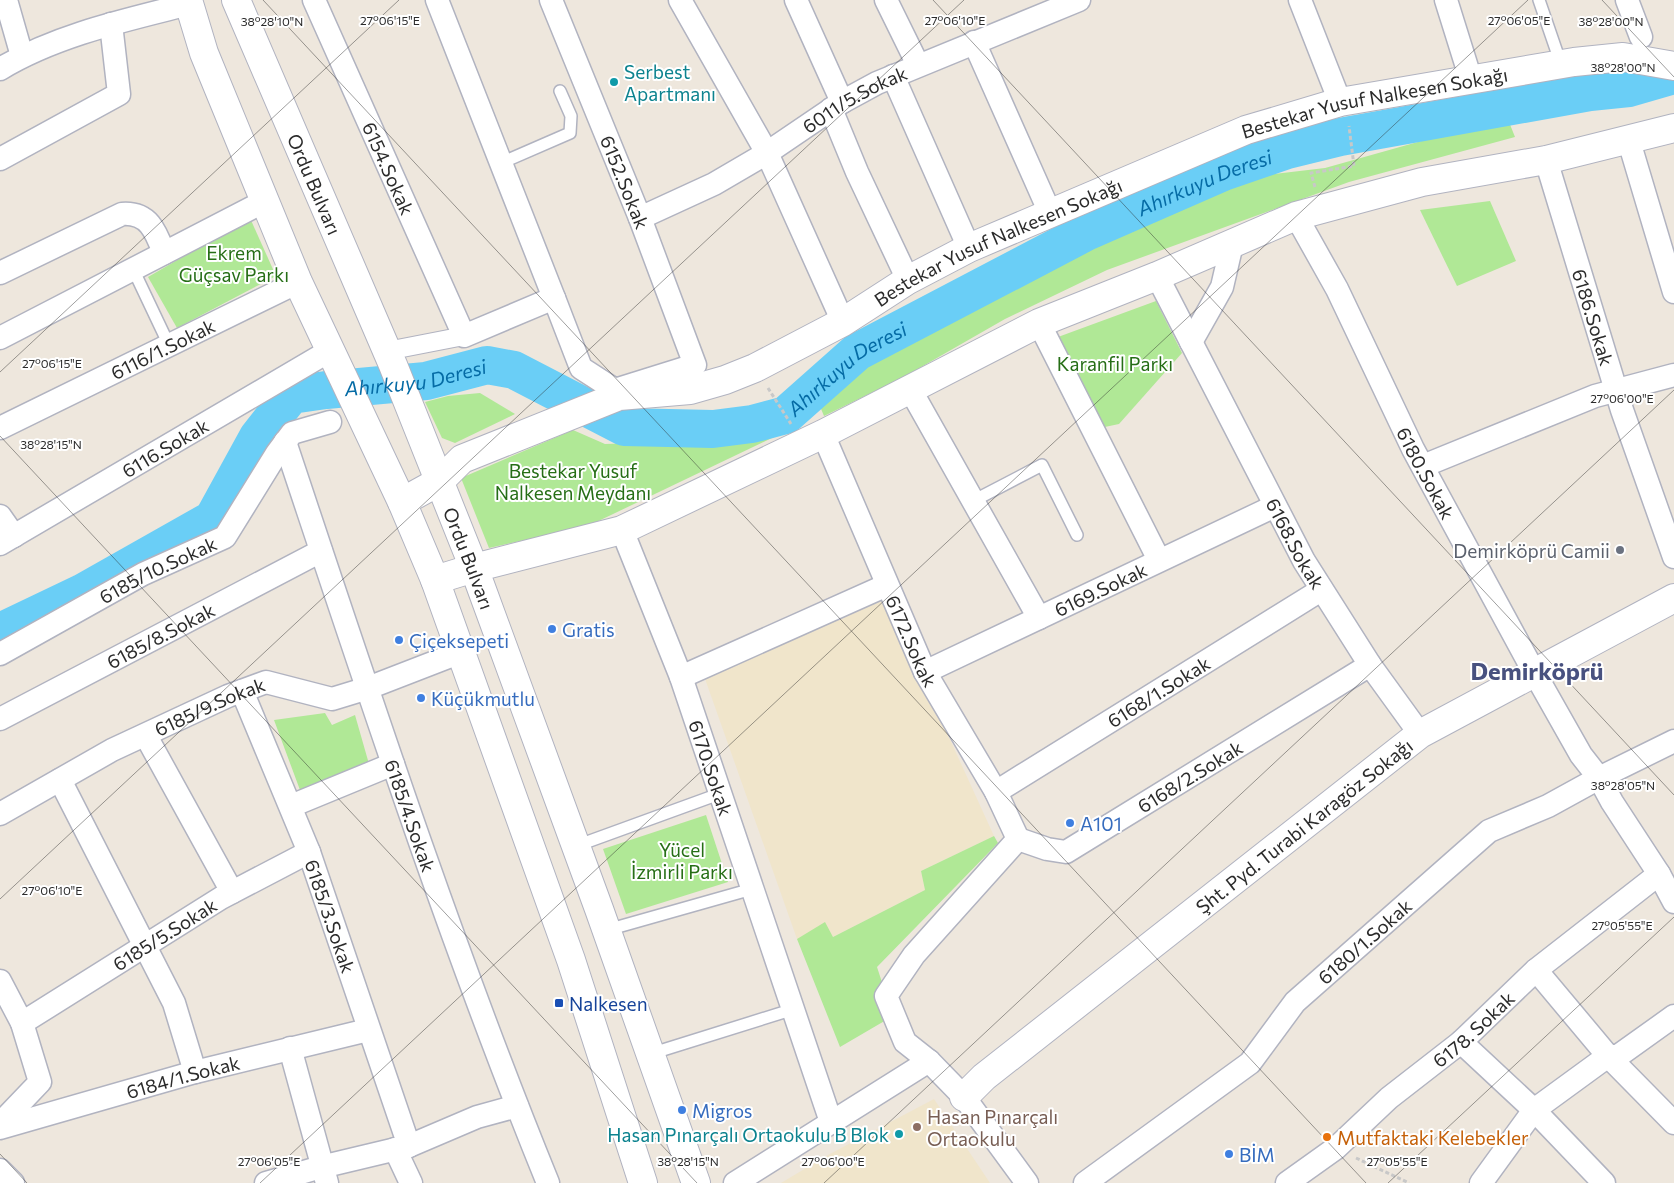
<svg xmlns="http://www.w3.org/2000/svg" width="1674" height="1183" viewBox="0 0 1674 1183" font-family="Commissioner,sans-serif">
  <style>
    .education { fill: #f0e5cb }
    .green { fill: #b0e896 }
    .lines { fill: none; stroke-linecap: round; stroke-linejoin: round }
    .river { stroke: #6acef6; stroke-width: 38 }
    .service-casing { stroke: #b1b3c0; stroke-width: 14 }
    .pedestrian-casing { stroke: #b1b3c0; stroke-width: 20 }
    .minor-casing { stroke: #b1b3c0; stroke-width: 25 }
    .tertiary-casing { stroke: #b1b3c0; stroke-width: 30 }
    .secondary-casing { stroke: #b1b3c0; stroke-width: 30 }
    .path { stroke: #c8c8c8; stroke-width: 3; stroke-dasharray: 4 2.5; stroke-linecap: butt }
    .service { stroke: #fff; stroke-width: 11 }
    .pedestrian { stroke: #fff; stroke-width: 18 }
    .minor { stroke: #fff; stroke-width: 22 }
    .tertiary { stroke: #fff; stroke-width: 28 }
    .secondary { stroke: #fff; stroke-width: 28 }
    .ticks { fill: none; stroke: #2b2b2b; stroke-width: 1; stroke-opacity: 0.45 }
    .culture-dot { fill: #0f9aa8; stroke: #fff; stroke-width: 2 }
    .worship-dot { fill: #6b7280; stroke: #fff; stroke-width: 2 }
    .shop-dot { fill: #3f7fe0; stroke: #fff; stroke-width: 2 }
    .transit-dot { fill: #1a4fb4; stroke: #fff; stroke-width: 2 }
    .education-dot { fill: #8d6e63; stroke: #fff; stroke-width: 2 }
    .food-dot { fill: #e8710a; stroke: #fff; stroke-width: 2 }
    .labels { text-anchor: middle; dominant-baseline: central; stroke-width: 4; stroke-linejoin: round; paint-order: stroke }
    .culture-label { font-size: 19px; fill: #0d838f; stroke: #fff; text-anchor: start }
    .street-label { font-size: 19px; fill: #2b2b2b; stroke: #fff }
    .park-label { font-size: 19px; fill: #266e16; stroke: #fff }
    .worship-label { font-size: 19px; fill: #5b616d; stroke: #fff; text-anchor: end }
    .shop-label { font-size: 19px; fill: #366cbe; stroke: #fff; text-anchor: start }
    .transit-label { font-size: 19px; fill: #164399; stroke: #fff; text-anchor: start }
    .education-label { font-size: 19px; fill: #785e54; stroke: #fff; text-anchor: start }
    .food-label { font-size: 19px; fill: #c56008; stroke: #fff; text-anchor: start }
    .water-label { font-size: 20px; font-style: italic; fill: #056ba5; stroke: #fff }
    .district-label { font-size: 24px; font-weight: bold; fill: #48517f; stroke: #fff }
    .ticks-label { font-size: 12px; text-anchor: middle; fill: #2b2b2b; stroke: #fff; stroke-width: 4; stroke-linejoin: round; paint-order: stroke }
  </style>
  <rect width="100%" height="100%" fill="#eee7dd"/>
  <g class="education">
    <polygon points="885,597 994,836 921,871 925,890 833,937 825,923 797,939 704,676"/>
    <polygon points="934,1099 990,1183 781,1183 828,1155"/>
  </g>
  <g class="green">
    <polygon points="1507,117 1515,137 1349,182 1107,270 1005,319 902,378 824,416 819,404 865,363 946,314 1017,280 1257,176 1325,168"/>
    <polygon points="1490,201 1516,261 1457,286 1420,210"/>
    <polygon points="250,218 276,276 177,328 148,277"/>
    <polygon points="1156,301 1182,353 1119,424 1100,428 1058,337"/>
    <polygon points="480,393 515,414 455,443 442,438 425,402 448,396"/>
    <polygon points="782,424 774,437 588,526 489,548 461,478 573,430 605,444 730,440"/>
    <polygon points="325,713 332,725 355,715 369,764 300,790 274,720"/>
    <polygon points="706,815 728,882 626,914 603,849"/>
    <polygon points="994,836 998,843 877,967 893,1016 840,1047 797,939 825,922 833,937 925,890 921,871"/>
  </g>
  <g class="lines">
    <path class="river" id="s1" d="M0 632 82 593 213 519 258 437 291 395 326 390 426 381 487 365 514 370 624 427 713 429 752 424 786 415 857 352 1088 231 1223 172 1287 150 1340 137 1590 92 1629 88 1674 75"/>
    <defs>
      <g id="service">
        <polyline points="1539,0 1561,64"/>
        <polyline points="501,163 570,133 571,116 560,91"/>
        <polyline points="133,269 169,345"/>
        <polyline points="973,501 1042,465 1077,535"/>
        <polyline points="576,846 719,794"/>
        <polyline points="607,930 752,889"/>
        <polyline points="650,1054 794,1009"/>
      </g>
      <polyline id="pedestrian" points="387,351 464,336"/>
      <g id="minor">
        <polyline points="6,0 22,56"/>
        <path id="s2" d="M314 0 464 336 554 298 581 368 615 390 695 365 640 218 551 0"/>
        <polyline points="437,0 554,298"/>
        <polyline points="680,0 767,153 843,322"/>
        <polyline points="796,0 842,102"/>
        <polyline points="886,0 918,65"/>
        <polyline points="1300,0 1340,102"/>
        <polyline points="1446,0 1471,80"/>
        <polyline points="1627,0 1641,37"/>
        <polyline points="974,42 1050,213"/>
        <path d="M0 69C56 35 126 20 189 4"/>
        <polyline points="893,76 969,248"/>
        <polyline points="831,109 857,172 908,280"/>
        <polyline points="1628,138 1674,292"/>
        <polyline points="0,159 119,94 111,24"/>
        <path id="s3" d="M1546 160 1622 410 1674 557"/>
        <path id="s4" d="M1296 216 1337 289 1413 449 1534 672 1581 755 1599 778 1612 802 1659 874 1674 902"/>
        <path id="s5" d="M640 218 714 184 767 153 842 102 877 83 1079 0"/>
        <path d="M0 273 122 214C149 212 156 232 164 253"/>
        <path id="s6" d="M1157 276 1304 561 1370 665 1420 734"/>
        <polyline points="1039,323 1159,560"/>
        <polyline points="0,338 265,201"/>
        <polyline points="1191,342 1222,287 1232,244"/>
        <polyline points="910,389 1039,618"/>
        <path id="s7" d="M0 428 298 282"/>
        <path id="s8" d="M823 434 925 672 996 792 1018 839"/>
        <path id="s9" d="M285 442C368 691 449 940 548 1183"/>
        <polyline points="1423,466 1595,396 1674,375"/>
        <polyline points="0,516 14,536"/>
        <path id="s10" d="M622 530 681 677 831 1122"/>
        <path id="s11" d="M0 544 331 350"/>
        <path id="s12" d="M0 654 143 574 225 537 277 453 292 433 330 422"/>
        <path id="s13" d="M925 672 1275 506"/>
        <polyline points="681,677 887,585"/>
        <path id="s14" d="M242 691 309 852 409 1146"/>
        <path id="s15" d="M0 719 321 551"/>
        <polyline points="146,736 232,892"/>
        <polyline points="60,780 174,1003 195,1072"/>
        <path id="s16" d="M996 792 1321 590"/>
        <polyline points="291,806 393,764"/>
        <path id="s17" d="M0 814 112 750 228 696 266 682 332 699 368 688 461 652"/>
        <polyline points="1018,839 914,955 886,996 905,1042 929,1061 964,1097 1027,1183"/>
        <path id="s18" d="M1018 839 1047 849 1066 852 1370 665"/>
        <polyline points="1536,970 1608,1056 1674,1123"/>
        <polyline points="0,981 22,1023 40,1082 0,1124"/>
        <path id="s19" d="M22 1023 221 898 309 852"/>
        <polyline points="1461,1042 1534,1110 1604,1183"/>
        <polyline points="290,1048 327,1183"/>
        <path id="s20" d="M0 1128 195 1072 368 1030"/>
        <polyline points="395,1149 411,1183"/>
        <polyline points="0,1170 13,1183"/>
        <polyline points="266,1183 321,1167 409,1146 477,1117 517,1106"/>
        <polyline points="735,1183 929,1061"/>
        <path id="s21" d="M1085 1183 1250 1063 1295 1002 1489 831 1548 806 1599 778 1674 741"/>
        <path id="s22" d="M1287 1183 1336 1148 1389 1098 1461 1042 1536 970 1659 874"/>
        <polyline points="1481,1183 1534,1110 1608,1056 1618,1056 1674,1016"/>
      </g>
      <g id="tertiary">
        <path id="s23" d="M964 1097 984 1077 1420 734 1674 598"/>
      </g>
      <g id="secondary">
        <polyline points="188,0 204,53 298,282 402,502 435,580 571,960 643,1183"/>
        <path id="s24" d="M236 0 393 365 474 568 599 909 696 1183"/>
        <path id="s25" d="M402 502 440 481 462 459 619 396 690 390 725 380 755 368 843 322 908 280 969 248 1246 130 1340 102 1574 62 1623 57 1674 66"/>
        <polyline points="435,580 474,568 622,530 823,434 1039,323 1157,276 1296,216 1422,182 1546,160 1674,128"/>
      </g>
    </defs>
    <use href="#service" class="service-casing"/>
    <use href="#pedestrian" class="pedestrian-casing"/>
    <use href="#minor" class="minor-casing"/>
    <use href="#tertiary" class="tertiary-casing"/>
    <use href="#secondary" class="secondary-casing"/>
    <g class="path">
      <polyline points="1315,187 1311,173 1354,166 1349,126"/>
      <polyline points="768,388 791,424"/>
      <polyline points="1356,1158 1409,1183"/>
    </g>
    <use href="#service" class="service"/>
    <use href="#pedestrian" class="pedestrian"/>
    <use href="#minor" class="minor"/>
    <use href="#tertiary" class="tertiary"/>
    <use href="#secondary" class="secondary"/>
  </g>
  <path class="ticks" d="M263 0 1366 1183M933 0 1674 795M1602 0 1674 77M0 372 399 0M0 436 697 1183M0 899 964 0M0 1154 27 1183M260 1183 1528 0M824 1183 1674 390M1388 1183 1674 917"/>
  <g class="culture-dot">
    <circle cx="614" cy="82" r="5"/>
    <circle cx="899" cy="1134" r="5"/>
  </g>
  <circle class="worship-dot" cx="1620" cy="550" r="5"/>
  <g class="shop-dot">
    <circle cx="552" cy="629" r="5"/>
    <circle cx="399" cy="640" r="5"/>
    <circle cx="421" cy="698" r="5"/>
    <circle cx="1070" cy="823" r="5"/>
    <circle cx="682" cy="1110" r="5"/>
    <circle cx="1229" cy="1154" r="5"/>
  </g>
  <rect class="transit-dot" x="554" y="998" width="10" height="10" rx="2.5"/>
  <circle class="education-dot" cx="917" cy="1127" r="5"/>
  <circle class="food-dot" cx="1327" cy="1137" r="5"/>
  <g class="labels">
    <g class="culture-label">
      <text x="624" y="71">Serbest<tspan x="624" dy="22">Apartmanı</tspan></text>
      <text x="889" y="1134" text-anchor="end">Hasan Pınarçalı Ortaokulu B Blok</text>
    </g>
    <g class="street-label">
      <text stroke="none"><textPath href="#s5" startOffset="246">6011/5.Sokak</textPath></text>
      <text stroke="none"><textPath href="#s25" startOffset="1062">Bestekar Yusuf Nalkesen Sokağı</textPath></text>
      <text stroke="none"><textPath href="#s2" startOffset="184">6154.Sokak</textPath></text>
      <text transform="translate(625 182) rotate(68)">6152.Sokak</text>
      <text stroke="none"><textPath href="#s24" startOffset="200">Ordu Bulvarı</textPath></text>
      <text stroke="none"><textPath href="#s25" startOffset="658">Bestekar Yusuf Nalkesen Sokağı</textPath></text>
      <text stroke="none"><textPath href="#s3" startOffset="164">6186.Sokak</textPath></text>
      <text stroke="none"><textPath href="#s7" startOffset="181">6116/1.Sokak</textPath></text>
      <text stroke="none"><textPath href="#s11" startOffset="191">6116.Sokak</textPath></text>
      <text stroke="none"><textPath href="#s4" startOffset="288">6180.Sokak</textPath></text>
      <text stroke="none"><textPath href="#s6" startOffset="301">6168.Sokak</textPath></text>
      <text stroke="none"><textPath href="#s24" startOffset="605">Ordu Bulvarı</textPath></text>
      <text stroke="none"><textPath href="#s12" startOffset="179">6185/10.Sokak</textPath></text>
      <text stroke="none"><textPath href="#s13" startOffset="194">6169.Sokak</textPath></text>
      <text stroke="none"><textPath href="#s15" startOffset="181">6185/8.Sokak</textPath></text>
      <text stroke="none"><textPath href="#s8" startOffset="225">6172.Sokak</textPath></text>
      <text stroke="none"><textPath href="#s16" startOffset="191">6168/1.Sokak</textPath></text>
      <text stroke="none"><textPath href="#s17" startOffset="236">6185/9.Sokak</textPath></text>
      <text stroke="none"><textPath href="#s10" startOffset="254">6170.Sokak</textPath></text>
      <text stroke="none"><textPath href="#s18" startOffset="195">6168/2.Sokak</textPath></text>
      <text stroke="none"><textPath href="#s9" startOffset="394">6185/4.Sokak</textPath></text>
      <text stroke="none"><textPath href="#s23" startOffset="435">Şht. Pyd. Turabi Karagöz Sokağı</textPath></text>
      <text stroke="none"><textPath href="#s14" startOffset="242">6185/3.Sokak</textPath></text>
      <text stroke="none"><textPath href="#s19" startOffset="168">6185/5.Sokak</textPath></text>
      <text stroke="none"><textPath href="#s21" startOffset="372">6180/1.Sokak</textPath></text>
      <text stroke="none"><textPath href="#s22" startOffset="242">6178. Sokak</textPath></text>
      <text stroke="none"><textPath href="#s20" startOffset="190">6184/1.Sokak</textPath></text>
    </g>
    <g class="park-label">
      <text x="234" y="252">Ekrem<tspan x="234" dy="22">Güçsav Parkı</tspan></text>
      <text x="1115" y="363">Karanfil Parkı</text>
      <text x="573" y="470">Bestekar Yusuf<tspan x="573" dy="22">Nalkesen Meydanı</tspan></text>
      <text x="682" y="849">Yücel<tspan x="682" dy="22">İzmirli Parkı</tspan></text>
    </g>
    <g class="worship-label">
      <text x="1610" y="550">Demirköprü Camii</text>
    </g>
    <g class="shop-label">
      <text x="562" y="629">Gratis</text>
      <text x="409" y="640">Çiçeksepeti</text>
      <text x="431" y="698">Küçükmutlu</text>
      <text x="1080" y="823">A101</text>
      <text x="692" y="1110">Migros</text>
      <text x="1239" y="1154">BİM</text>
    </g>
    <g class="transit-label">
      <text x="569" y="1003">Nalkesen</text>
    </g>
    <g class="education-label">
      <text x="927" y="1116">Hasan Pınarçalı<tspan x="927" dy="22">Ortaokulu</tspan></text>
    </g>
    <g class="food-label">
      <text x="1337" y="1137">Mutfaktaki Kelebekler</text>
    </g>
    <g class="water-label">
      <text stroke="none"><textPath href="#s1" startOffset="1384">Ahırkuyu Deresi</textPath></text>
      <text stroke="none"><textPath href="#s1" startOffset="979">Ahırkuyu Deresi</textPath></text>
      <text stroke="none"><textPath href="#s1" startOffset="514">Ahırkuyu Deresi</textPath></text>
    </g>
    <g class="district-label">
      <text x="1537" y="670">Demirköprü</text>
    </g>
  </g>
  <g class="ticks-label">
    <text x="390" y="25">27°06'15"E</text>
    <text x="955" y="25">27°06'10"E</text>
    <text x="1519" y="25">27°06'05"E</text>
    <text x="1611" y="26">38°28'00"N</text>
    <text x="272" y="26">38°28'10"N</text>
    <text x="1623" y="72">38°28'00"N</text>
    <text x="52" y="368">27°06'15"E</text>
    <text x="1622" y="403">27°06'00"E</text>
    <text x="51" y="449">38°28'15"N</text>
    <text x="1623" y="790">38°28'05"N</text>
    <text x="52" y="895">27°06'10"E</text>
    <text x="1622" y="930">27°05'55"E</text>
    <text x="688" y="1166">38°28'15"N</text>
    <text x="269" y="1166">27°06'05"E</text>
    <text x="833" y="1166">27°06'00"E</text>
    <text x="1397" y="1166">27°05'55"E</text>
  </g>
</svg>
